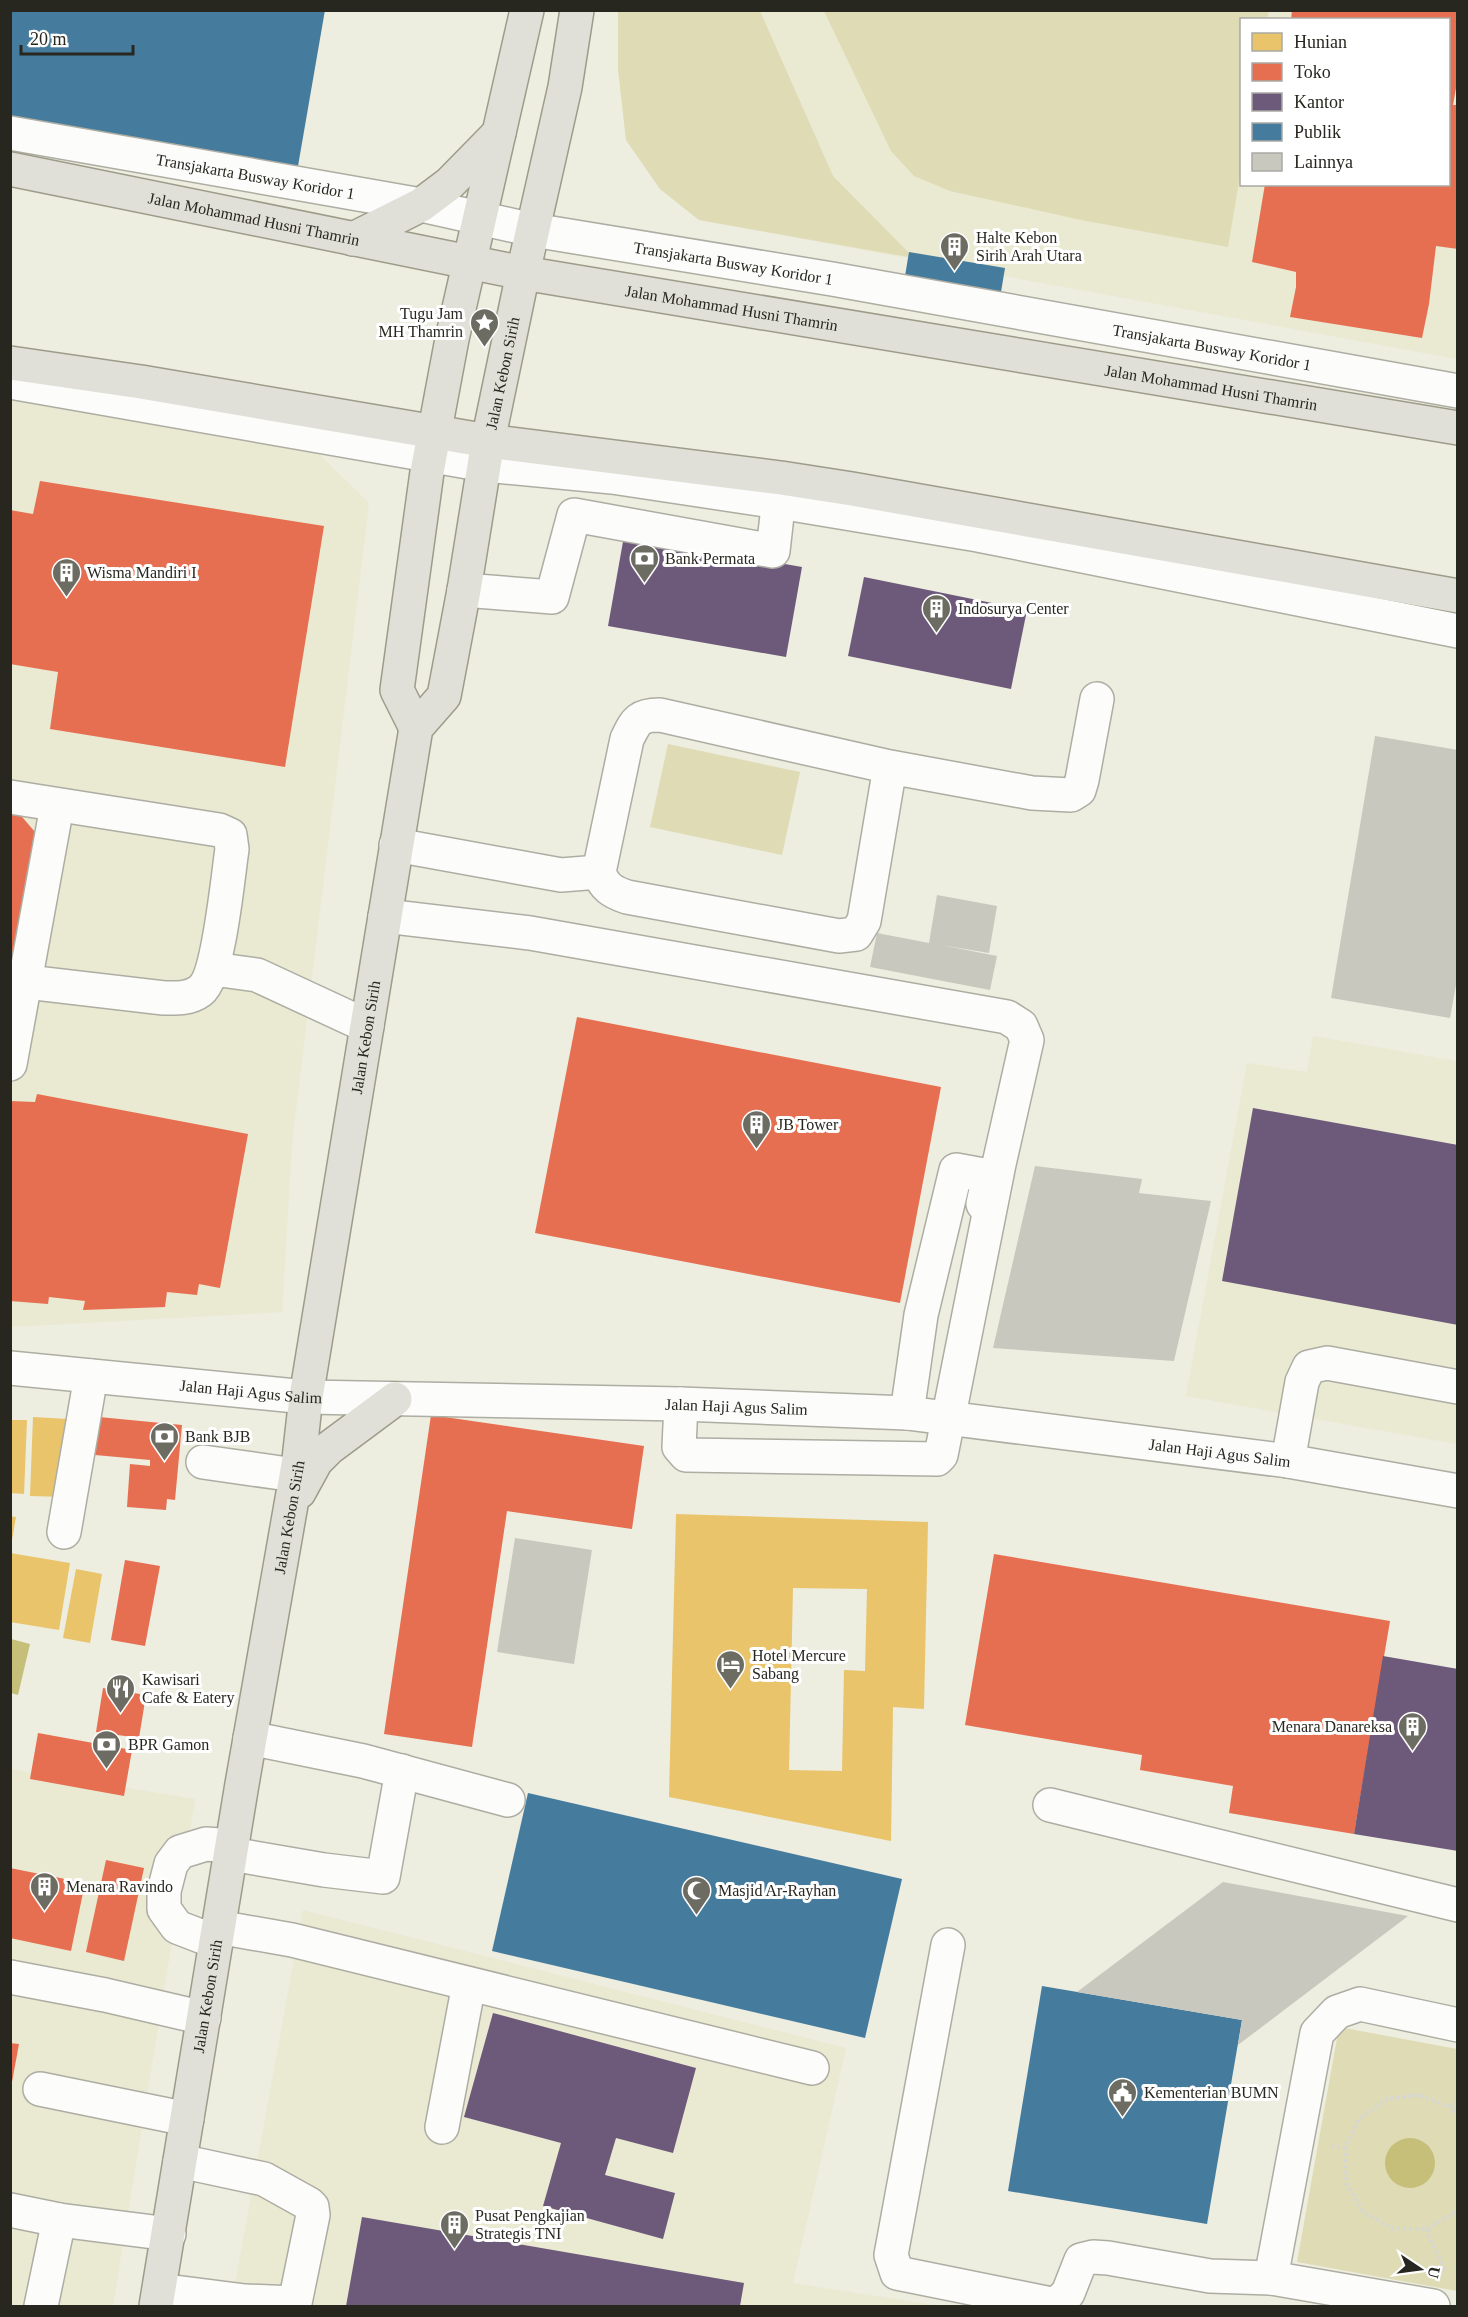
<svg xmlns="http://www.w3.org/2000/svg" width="1468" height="2317" viewBox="0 0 1468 2317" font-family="'Times New Roman',serif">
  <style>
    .built { fill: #eae9d2; fill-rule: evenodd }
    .green { fill: #dfdbb5 }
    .water { fill: #c6bf79 }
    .homes { fill: #e9c46a; fill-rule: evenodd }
    .shops { fill: #e76f51 }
    .offices { fill: #6d597a }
    .public { fill: #457b9d }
    .building { fill: #c9c8be }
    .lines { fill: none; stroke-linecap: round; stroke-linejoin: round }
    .minor-casing { stroke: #aeada3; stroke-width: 36 }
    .major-casing { stroke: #9d9c8a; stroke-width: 36 }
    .path { stroke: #d7d7d2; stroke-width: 4; stroke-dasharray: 3 3; stroke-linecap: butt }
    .minor { stroke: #fcfcfa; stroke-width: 33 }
    .major { stroke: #e1e0d8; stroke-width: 33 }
    .labels { text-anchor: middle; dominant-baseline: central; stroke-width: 6; stroke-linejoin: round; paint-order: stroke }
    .street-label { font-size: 16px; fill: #28271f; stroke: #fff }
    .poi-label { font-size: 16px; fill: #28271f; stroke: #fff; text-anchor: start }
  </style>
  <rect width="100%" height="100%" fill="#edede0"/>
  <g class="built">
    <path d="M618 11H1457V359L699 220 660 189 626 140 618 69ZM1242 20H1448V184H1242Z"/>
    <polygon points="11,395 319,454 369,503 292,1143 282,1312 11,1327"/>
    <polygon points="1313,1036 1457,1061 1457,1444 1186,1396 1247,1063 1307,1072"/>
    <polygon points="10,1769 195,1799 113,2306 11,2306"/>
    <polygon points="303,1910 846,2048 793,2283 940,2306 231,2306"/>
  </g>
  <g class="green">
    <polygon points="618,11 760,11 833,176 914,258 699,220 660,189 626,140 618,69"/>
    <polygon points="824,11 1269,11 1267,19 1242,20 1241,170 1228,247 1081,220 950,191 914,176 891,151"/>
    <polygon points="668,744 800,772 782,855 650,827"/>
    <polygon points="1339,2027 1457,2049 1457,2291 1297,2262"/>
  </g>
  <g class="water">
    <polygon points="11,1639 30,1644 18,1695 11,1693"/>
    <circle cx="1410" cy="2163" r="25"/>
  </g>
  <g class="homes">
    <polygon points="33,1417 68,1419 65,1497 30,1496"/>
    <polygon points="10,1420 27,1420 24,1494 10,1493"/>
    <path d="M676 1514 928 1522 924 1709 893 1707 891 1841 669 1797ZM793 1588 867 1589 865 1671 844 1670 842 1771 789 1770Z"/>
    <polygon points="10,1516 16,1517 12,1540 10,1540"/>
    <polygon points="10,1553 70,1563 59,1630 10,1622"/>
    <polygon points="76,1569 102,1574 90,1643 63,1638"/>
  </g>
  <g class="shops">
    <polygon points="1292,10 1458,10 1458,77 1453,105 1458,105 1458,249 1436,246 1429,304 1422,338 1290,317 1296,287 1296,272 1252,262 1265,184 1448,184 1448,20 1291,20"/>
    <polygon points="40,481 324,526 285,767 50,729 58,672 10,664 10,510 33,514"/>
    <polygon points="10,810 17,811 35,832 12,973"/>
    <polygon points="577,1017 941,1087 900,1303 535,1233"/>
    <polygon points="37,1094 248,1134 220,1288 199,1284 197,1295 167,1292 165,1307 83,1310 85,1301 49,1297 48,1304 10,1301 10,1101 35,1102"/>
    <polygon points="431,1415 644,1446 632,1529 507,1511 472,1747 384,1734"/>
    <polygon points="99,1417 182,1425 175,1500 167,1499 166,1510 127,1507 130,1464 150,1466 150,1460 95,1455"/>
    <polygon points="994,1554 1390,1621 1354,1834 1229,1813 1233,1786 1140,1770 1142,1755 965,1725"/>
    <polygon points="125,1560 160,1566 145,1646 111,1640"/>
    <polygon points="103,1688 146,1695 139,1738 96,1732"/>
    <polygon points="38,1733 132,1750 124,1796 30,1779"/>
    <polygon points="106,1860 144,1868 124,1961 86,1952"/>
    <polygon points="10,1868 85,1883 71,1951 10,1938"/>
    <polygon points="10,2043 19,2044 12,2082 10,2082"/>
  </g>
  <g class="offices">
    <polygon points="624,536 802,567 786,657 608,626"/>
    <polygon points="864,577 1027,610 1011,689 848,656"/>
    <polygon points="1253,1108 1458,1145 1458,1325 1222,1281"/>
    <polygon points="1383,1656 1458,1669 1458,1851 1354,1834"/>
    <polygon points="493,2013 696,2068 673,2153 616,2138 605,2175 675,2193 663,2239 543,2206 561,2143 464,2117"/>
    <polygon points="362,2217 744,2283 740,2306 346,2306"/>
  </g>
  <g class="public">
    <polygon points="10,10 325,10 298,166 10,118"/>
    <polygon points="909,252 1005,268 1001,292 905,276"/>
    <polygon points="528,1793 902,1879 865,2038 492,1951"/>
    <polygon points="1042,1986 1242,2020 1207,2224 1008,2191"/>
  </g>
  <g class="building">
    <polygon points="1375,736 1458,750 1458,974 1450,1018 1331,998"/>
    <polygon points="937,895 997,906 989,953 941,945 997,956 990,990 870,967 877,933 929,943"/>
    <polygon points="1035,1166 1142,1179 1139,1193 1211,1201 1174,1361 993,1348"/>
    <polygon points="515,1538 592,1550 574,1664 497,1652"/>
    <polygon points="1223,1882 1408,1916 1238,2045 1242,2020 1077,1992"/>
  </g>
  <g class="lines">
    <defs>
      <g id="minor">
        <path id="s1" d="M10 133 421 205 533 230 832 279 1458 391"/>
        <polyline points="10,382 485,465 612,477 779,502 978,535 1458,631"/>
        <polyline points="464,590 552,597 574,515 773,551 781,480"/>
        <path d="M890 767 660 715C638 715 636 721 627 739L599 872C604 887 612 892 627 897L839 936 856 934 864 921 890 767 1032 793 1071 795 1079 790 1082 780 1097 699"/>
        <path d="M10 797 219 830 230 835 232 849C228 875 219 977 200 991 189 999 177 998 164 998L27 982"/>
        <polyline points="396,845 561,875 599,872"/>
        <polyline points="385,916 530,933 1007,1017 1021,1026 1027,1040 999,1164 941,1455 937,1459 686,1455 679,1447 681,1404"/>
        <polyline points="213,969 257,975 367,1026"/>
        <polyline points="10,1064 57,806"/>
        <path id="s2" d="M10 1368 306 1397 681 1404 907 1413 1288 1461 1458 1491"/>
        <polyline points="907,1413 921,1315 956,1170 989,1176 983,1204"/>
        <polyline points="1288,1461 1302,1382 1309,1367 1327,1363 1458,1387"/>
        <polyline points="203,1462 295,1475"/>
        <polyline points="64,1532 91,1376"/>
        <polyline points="250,1738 363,1761 508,1800"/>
        <polyline points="1050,1805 1458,1905"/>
        <polyline points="231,1854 324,1870 383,1877 402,1771"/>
        <polyline points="218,1927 292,1940 812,2068"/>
        <polyline points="216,1942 177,1927 164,1909 164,1891 171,1864 180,1852 206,1844 232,1846"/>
        <polyline points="948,1945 891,2255 897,2273 1056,2305 1068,2293 1081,2260 1093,2257 1108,2258 1210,2276 1271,2278 1433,2306"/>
        <polyline points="10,1977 105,1995 204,2018"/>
        <polyline points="40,2089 187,2119"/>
        <polyline points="442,2127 469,1984"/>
        <polyline points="10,2210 59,2220 169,2234"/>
        <polyline points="1271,2278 1317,2033 1337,2012 1360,2004 1458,2025"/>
        <polyline points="159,2290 245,2301 295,2303 313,2215 312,2207 309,2204 264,2179 180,2161"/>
        <polyline points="41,2306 59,2220"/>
      </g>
      <g id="major">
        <path id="s3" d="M10 169 523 273 1458 428"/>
        <polyline points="353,239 421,205 449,184 499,133"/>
        <polyline points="10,363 141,382 488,441 781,478 852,489 1458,596"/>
        <polyline points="416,728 397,690 427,472 452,339 527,10"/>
        <polyline points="299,1492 316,1461 329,1448 395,1399"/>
        <path id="s4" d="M156 2306 242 1784 299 1459 306 1397 416 728 444 696 464 590 488 441 523 273 565 87 577 10"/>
      </g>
    </defs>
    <use href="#minor" class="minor-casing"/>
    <use href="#major" class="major-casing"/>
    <g class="path">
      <polyline points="1450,2107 1458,2101"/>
      <polyline points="1458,2117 1450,2107 1419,2095 1387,2099 1359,2119 1345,2148 1346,2183 1363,2212 1393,2229 1426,2229 1458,2211"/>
      <polyline points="1331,2146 1345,2148"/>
      <polyline points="1426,2229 1446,2273"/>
    </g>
    <use href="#minor" class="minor"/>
    <use href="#major" class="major"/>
  </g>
  <defs>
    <symbol id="building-pin" viewBox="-11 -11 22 30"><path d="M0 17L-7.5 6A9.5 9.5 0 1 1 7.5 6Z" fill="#6d6c63" stroke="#fff"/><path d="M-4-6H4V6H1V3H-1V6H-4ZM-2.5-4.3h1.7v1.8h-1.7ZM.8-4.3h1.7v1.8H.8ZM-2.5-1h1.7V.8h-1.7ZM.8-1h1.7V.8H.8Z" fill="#fff"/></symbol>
    <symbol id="sight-pin" viewBox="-11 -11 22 30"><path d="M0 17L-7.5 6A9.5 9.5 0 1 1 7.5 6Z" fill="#6d6c63" stroke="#fff"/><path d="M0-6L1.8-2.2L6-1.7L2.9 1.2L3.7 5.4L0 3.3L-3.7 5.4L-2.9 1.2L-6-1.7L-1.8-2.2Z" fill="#fff"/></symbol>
    <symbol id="bank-pin" viewBox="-11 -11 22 30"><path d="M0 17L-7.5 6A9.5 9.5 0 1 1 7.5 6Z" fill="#6d6c63" stroke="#fff"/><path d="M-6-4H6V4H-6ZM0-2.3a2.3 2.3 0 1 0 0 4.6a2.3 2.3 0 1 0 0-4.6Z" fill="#fff"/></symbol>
    <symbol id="hotel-pin" viewBox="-11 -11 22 30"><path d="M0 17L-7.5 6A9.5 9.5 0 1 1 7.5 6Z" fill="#6d6c63" stroke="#fff"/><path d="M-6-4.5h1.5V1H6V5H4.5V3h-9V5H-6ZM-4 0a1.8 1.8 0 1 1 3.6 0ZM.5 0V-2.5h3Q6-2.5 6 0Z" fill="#fff"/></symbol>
    <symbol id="restaurant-pin" viewBox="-11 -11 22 30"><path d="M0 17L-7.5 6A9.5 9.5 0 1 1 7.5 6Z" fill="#6d6c63" stroke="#fff"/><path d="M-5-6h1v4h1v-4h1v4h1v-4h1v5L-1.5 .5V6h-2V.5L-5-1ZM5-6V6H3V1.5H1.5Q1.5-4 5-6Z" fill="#fff"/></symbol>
    <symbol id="mosque-pin" viewBox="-11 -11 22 30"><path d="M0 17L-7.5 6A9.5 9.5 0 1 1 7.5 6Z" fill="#6d6c63" stroke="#fff"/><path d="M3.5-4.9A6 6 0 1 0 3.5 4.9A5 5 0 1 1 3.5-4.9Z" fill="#fff"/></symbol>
    <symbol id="civic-pin" viewBox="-11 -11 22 30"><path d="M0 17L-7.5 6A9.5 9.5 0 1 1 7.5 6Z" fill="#6d6c63" stroke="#fff"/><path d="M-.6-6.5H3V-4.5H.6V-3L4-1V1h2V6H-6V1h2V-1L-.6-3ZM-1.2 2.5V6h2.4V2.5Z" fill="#fff"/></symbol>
  </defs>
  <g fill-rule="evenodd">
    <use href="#building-pin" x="938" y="230" width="33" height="45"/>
    <use href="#sight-pin" x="468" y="306" width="33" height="45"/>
    <use href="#bank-pin" x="628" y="542" width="33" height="45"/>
    <use href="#building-pin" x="50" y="556" width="33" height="45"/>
    <use href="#building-pin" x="920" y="592" width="33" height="45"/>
    <use href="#building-pin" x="740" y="1108" width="33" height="45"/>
    <use href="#bank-pin" x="148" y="1420" width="33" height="45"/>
    <use href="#hotel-pin" x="714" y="1648" width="33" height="45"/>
    <use href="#restaurant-pin" x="104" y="1672" width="33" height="45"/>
    <use href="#building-pin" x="1396" y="1710" width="33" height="45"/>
    <use href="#bank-pin" x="90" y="1728" width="33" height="45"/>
    <use href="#building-pin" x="28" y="1870" width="33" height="45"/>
    <use href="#mosque-pin" x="680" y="1874" width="33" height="45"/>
    <use href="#civic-pin" x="1106" y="2076" width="33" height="45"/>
    <use href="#building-pin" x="438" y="2208" width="33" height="45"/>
  </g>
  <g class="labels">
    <g class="street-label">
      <text stroke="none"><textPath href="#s1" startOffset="249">Transjakarta Busway Koridor 1</textPath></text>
      <text stroke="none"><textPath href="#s3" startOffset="249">Jalan Mohammad Husni Thamrin</textPath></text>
      <text stroke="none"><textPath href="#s1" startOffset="735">Transjakarta Busway Koridor 1</textPath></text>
      <text stroke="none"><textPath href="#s3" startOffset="735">Jalan Mohammad Husni Thamrin</textPath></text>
      <text stroke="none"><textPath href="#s1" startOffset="1221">Transjakarta Busway Koridor 1</textPath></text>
      <text stroke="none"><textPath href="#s4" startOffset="1970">Jalan Kebon Sirih</textPath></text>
      <text stroke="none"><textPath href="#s3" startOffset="1221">Jalan Mohammad Husni Thamrin</textPath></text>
      <text stroke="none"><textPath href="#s4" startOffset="1286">Jalan Kebon Sirih</textPath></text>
      <text stroke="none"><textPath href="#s2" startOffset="242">Jalan Haji Agus Salim</textPath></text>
      <text stroke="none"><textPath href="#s2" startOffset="728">Jalan Haji Agus Salim</textPath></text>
      <text stroke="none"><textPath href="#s2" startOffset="1214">Jalan Haji Agus Salim</textPath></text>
      <text stroke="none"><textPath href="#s4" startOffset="800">Jalan Kebon Sirih</textPath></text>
      <text stroke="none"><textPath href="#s4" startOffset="314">Jalan Kebon Sirih</textPath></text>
    </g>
    <g class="poi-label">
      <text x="976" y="237">Halte Kebon<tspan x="976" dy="18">Sirih Arah Utara</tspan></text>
      <text x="463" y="313" text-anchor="end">Tugu Jam<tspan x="463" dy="18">MH Thamrin</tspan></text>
      <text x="665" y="558">Bank Permata</text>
      <text x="87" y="572">Wisma Mandiri I</text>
      <text x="958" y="608">Indosurya Center</text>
      <text x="777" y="1124">JB Tower</text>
      <text x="185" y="1436">Bank BJB</text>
      <text x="752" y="1655">Hotel Mercure<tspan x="752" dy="18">Sabang</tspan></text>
      <text x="142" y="1679">Kawisari<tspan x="142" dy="18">Cafe &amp; Eatery</tspan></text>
      <text x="1392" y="1726" text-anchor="end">Menara Danareksa</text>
      <text x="128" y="1744">BPR Gamon</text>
      <text x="66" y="1886">Menara Ravindo</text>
      <text x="718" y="1890">Masjid Ar-Rayhan</text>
      <text x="1144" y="2092">Kementerian BUMN</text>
      <text x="475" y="2215">Pusat Pengkajian<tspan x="475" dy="18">Strategis TNI</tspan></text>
    </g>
  </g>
  <rect width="1468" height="2317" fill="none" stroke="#28271f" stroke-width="24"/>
  <rect x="1240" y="18" width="210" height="168" fill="#ffffff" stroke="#a9a9a5" stroke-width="1.5"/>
  <rect x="1252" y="33" width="30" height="18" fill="#e9c46a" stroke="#a9a9a5" stroke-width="1.5"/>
  <text x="1294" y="48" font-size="18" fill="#28271f">Hunian</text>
  <rect x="1252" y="63" width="30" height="18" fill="#e76f51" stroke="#a9a9a5" stroke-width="1.5"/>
  <text x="1294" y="78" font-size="18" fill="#28271f">Toko</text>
  <rect x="1252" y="93" width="30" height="18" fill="#6d597a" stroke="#a9a9a5" stroke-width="1.5"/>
  <text x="1294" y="108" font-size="18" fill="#28271f">Kantor</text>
  <rect x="1252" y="123" width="30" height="18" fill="#457b9d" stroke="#a9a9a5" stroke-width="1.5"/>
  <text x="1294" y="138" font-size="18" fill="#28271f">Publik</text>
  <rect x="1252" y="153" width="30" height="18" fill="#c9c8be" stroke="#a9a9a5" stroke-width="1.5"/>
  <text x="1294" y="168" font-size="18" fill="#28271f">Lainnya</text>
  <g transform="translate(1420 2269) rotate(103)" stroke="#ffffff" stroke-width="4.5" paint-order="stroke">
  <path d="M0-4.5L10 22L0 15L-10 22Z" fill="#28271f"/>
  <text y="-9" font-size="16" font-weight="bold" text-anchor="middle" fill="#28271f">U</text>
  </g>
  <path d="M21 45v9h112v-9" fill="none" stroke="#28271f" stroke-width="3"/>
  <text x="30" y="45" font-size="18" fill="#28271f" stroke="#ffffff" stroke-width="4.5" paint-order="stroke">20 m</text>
</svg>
